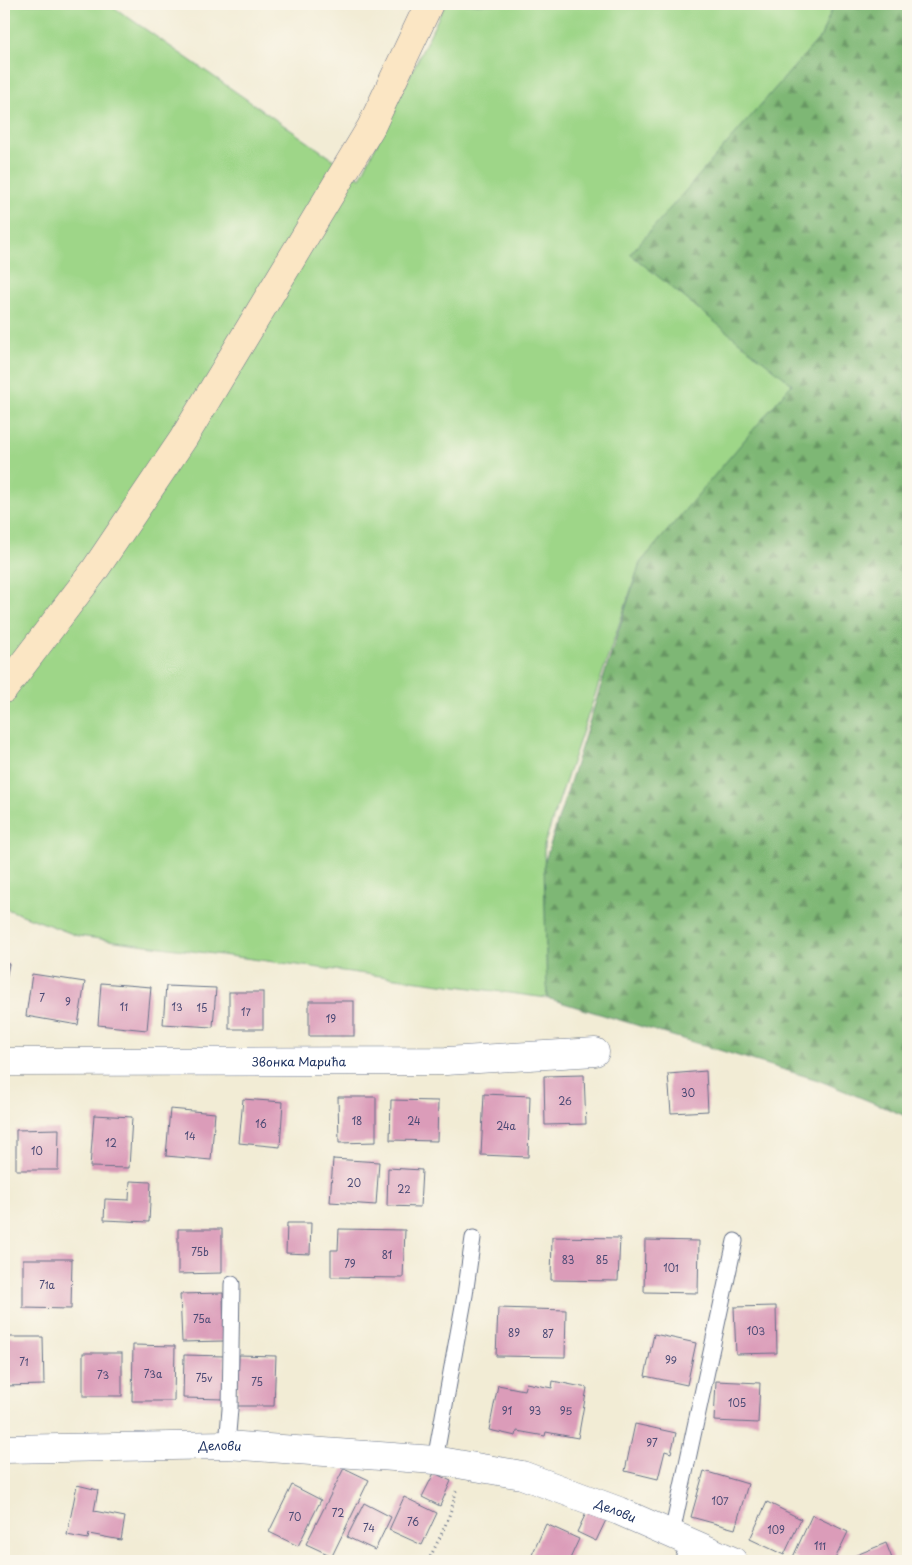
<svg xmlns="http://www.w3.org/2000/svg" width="912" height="1565" viewBox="0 0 912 1565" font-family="'Playpen Sans',sans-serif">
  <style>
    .grass { fill: #9ed688; stroke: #5c8273 }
    .forest { fill: url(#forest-firs); stroke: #4c7369 }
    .building { fill: #db9cb9 }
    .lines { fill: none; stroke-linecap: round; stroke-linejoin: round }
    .lane-casing { stroke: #667188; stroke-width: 17 }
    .street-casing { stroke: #667188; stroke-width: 29 }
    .secondary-casing { stroke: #667188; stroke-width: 29 }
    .path { stroke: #667188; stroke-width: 3; stroke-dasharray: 1 4; stroke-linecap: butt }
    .lane { stroke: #fff; stroke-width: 15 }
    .street { stroke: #fff; stroke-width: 28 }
    .secondary { stroke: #fbe6c4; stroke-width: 28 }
    .labels { text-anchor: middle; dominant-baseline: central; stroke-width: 4.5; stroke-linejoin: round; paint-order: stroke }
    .number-label { font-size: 10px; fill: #4b4a75 }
    .street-label { font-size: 12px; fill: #1b2f5e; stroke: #fbf7ec }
  </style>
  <defs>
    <pattern id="forest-firs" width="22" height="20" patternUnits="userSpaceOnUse" patternTransform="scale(1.25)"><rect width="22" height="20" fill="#7eb774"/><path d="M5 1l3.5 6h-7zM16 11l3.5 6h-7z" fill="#669562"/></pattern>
  </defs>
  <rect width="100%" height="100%" fill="#fbf7ec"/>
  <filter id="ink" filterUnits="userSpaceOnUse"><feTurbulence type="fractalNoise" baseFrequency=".02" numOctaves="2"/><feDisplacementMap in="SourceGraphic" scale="10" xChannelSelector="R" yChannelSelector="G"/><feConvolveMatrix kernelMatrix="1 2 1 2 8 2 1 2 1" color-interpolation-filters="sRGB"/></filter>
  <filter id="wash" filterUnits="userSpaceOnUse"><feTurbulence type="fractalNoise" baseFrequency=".0096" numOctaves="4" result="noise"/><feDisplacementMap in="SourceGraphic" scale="20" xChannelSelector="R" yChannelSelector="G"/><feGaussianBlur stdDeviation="1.12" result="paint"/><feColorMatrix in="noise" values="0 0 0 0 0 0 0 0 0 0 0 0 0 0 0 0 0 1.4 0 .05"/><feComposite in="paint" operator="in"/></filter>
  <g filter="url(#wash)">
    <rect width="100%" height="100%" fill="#f2ecd5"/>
    <polygon class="grass" points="4,4 109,4 360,178 445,4 835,4 821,36 792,384 775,410 640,563 544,845 547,998 78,936 4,908"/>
    <polygon class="forest" points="834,4 908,4 908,1117 818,1080 547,998 544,864 640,563 792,384 630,254 821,36"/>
    <g id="blocks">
      <g class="building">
        <polygon points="4,963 9,964 5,984 4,984"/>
        <polygon points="32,974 85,982 78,1025 26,1016"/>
        <polygon points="101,983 151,987 147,1030 98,1025"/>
        <polygon points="166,986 216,988 213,1027 163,1024"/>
        <rect x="229" y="992" width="34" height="37"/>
        <rect x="309" y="1001" width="45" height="35"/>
        <polygon points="706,1071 708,1111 671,1113 668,1074"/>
        <polygon points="4,1073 8,1073 6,1102 4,1102"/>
        <polygon points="584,1075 586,1124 545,1125 544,1076"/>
        <polygon points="484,1094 530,1096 528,1157 481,1155"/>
        <polygon points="338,1097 376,1097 376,1142 339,1143"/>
        <polygon points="243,1099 283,1102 280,1147 239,1143"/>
        <polygon points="391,1100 438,1101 437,1141 390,1140"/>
        <polygon points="170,1109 215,1113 211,1160 166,1156"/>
        <polygon points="94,1115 132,1117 129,1168 90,1167"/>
        <polygon points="59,1129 58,1170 16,1170 16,1130"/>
        <polygon points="333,1159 379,1162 376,1205 330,1202"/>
        <polygon points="388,1168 422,1170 420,1207 387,1206"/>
        <polygon points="130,1181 151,1182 149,1222 104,1220 105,1199 129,1200"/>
        <polygon points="287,1223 311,1223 310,1254 286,1253"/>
        <polygon points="178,1229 222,1229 222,1273 178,1274"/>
        <polygon points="339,1229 405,1230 403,1278 331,1277 331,1250 338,1250"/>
        <polygon points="552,1237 620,1238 618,1281 551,1280"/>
        <polygon points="645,1240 699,1241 698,1293 644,1292"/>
        <polygon points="23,1259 72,1259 71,1309 23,1308"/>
        <polygon points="223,1293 224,1341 182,1342 180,1294"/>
        <polygon points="776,1306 777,1353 736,1354 734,1307"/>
        <polygon points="498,1308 566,1310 565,1357 496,1356"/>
        <polygon points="654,1334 696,1343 687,1385 645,1376"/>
        <polygon points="4,1337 43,1337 44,1385 4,1386"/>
        <polygon points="133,1345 175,1346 174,1401 132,1401"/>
        <rect x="83" y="1353" width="39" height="43"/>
        <polygon points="184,1355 225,1356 224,1399 183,1398"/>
        <polygon points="239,1355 276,1356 274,1406 237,1406"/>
        <polygon points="553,1381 587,1388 578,1438 546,1432 545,1436 517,1431 516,1436 489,1430 498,1385 524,1390 526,1383 552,1388"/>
        <polygon points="716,1381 760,1383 758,1423 714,1421"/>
        <polygon points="635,1424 676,1433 671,1453 665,1451 658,1479 625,1471"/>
        <polygon points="344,1468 369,1480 332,1556 306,1544"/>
        <polygon points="704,1471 748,1484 735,1529 691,1517"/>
        <polygon points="434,1473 451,1481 440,1506 422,1497"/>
        <polygon points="77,1485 98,1490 94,1511 125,1517 121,1540 89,1534 88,1539 67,1535"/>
        <polygon points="292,1485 321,1500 298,1546 269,1532"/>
        <polygon points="404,1497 437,1513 422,1545 389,1530"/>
        <polygon points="767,1502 801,1519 784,1555 750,1539"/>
        <polygon points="364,1503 391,1517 375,1550 347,1537"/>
        <polygon points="588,1509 607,1518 596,1541 577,1532"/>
        <polygon points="812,1515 848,1532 834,1561 802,1561 793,1557"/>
        <polygon points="546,1524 579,1539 569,1561 541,1561 531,1557"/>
        <polygon points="886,1543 893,1561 856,1561 854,1556"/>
      </g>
    </g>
  </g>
  <g filter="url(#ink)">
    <use href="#blocks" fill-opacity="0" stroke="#667188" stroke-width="1"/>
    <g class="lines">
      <defs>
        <g id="lane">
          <polyline points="227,1445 230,1409 232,1284"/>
          <polyline points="435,1460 465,1295 473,1238"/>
          <polyline points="672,1533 735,1241"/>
          <polyline points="682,1561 690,1542"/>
        </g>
        <g id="street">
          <path id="s1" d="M4 1062 446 1061 595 1052"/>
          <path id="s2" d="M4 1449 227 1445 435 1460 522 1475 619 1511 733 1561"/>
        </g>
        <polyline id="secondary" points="4,689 94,571 183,439 371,127 429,4"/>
      </defs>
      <use href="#lane" class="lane-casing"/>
      <use href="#street" class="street-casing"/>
      <use href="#secondary" class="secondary-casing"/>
      <path class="path" d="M428 1561C440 1538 451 1516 456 1491"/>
      <use href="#lane" class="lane"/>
      <use href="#street" class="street"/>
      <use href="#secondary" class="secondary"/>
    </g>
  </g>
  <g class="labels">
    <g class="number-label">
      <text x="42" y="997">7</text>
      <text x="68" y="1001">9</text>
      <text x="124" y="1006">11</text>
      <text x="177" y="1006">13</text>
      <text x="202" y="1007">15</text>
      <text x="246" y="1011">17</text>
      <text x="331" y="1018">19</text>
      <text x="688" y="1092">30</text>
      <text x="565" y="1100">26</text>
      <text x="357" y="1120">18</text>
      <text x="414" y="1120">24</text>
      <text x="261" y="1123">16</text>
      <text x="506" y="1125">24a</text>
      <text x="190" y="1135">14</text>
      <text x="111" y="1142">12</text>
      <text x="37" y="1150">10</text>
      <text x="354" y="1182">20</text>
      <text x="404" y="1188">22</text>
      <text x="200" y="1251">75b</text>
      <text x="387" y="1254">81</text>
      <text x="568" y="1259">83</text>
      <text x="602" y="1259">85</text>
      <text x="350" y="1263">79</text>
      <text x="671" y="1267">101</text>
      <text x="47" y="1284">71a</text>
      <text x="202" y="1318">75a</text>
      <text x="756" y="1330">103</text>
      <text x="514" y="1332">89</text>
      <text x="548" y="1333">87</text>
      <text x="671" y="1359">99</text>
      <text x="24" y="1361">71</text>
      <text x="153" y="1373">73a</text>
      <text x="103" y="1374">73</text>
      <text x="204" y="1377">75v</text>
      <text x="257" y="1381">75</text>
      <text x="737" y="1402">105</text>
      <text x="507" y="1410">91</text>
      <text x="535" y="1410">93</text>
      <text x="566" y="1410">95</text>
      <text x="652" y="1442">97</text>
      <text x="720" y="1500">107</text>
      <text x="338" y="1512">72</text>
      <text x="295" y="1516">70</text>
      <text x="413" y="1521">76</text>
      <text x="369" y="1527">74</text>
      <text x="776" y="1529">109</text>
      <text x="820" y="1545">111</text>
    </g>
    <g class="street-label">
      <text stroke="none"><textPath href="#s1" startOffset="295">Звонка Марића</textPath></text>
      <text stroke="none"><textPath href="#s2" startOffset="216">Делови</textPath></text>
      <text stroke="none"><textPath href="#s2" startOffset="620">Делови</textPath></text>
    </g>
  </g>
  <rect width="912" height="1565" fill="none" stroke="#fbf7ec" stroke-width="20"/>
</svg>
